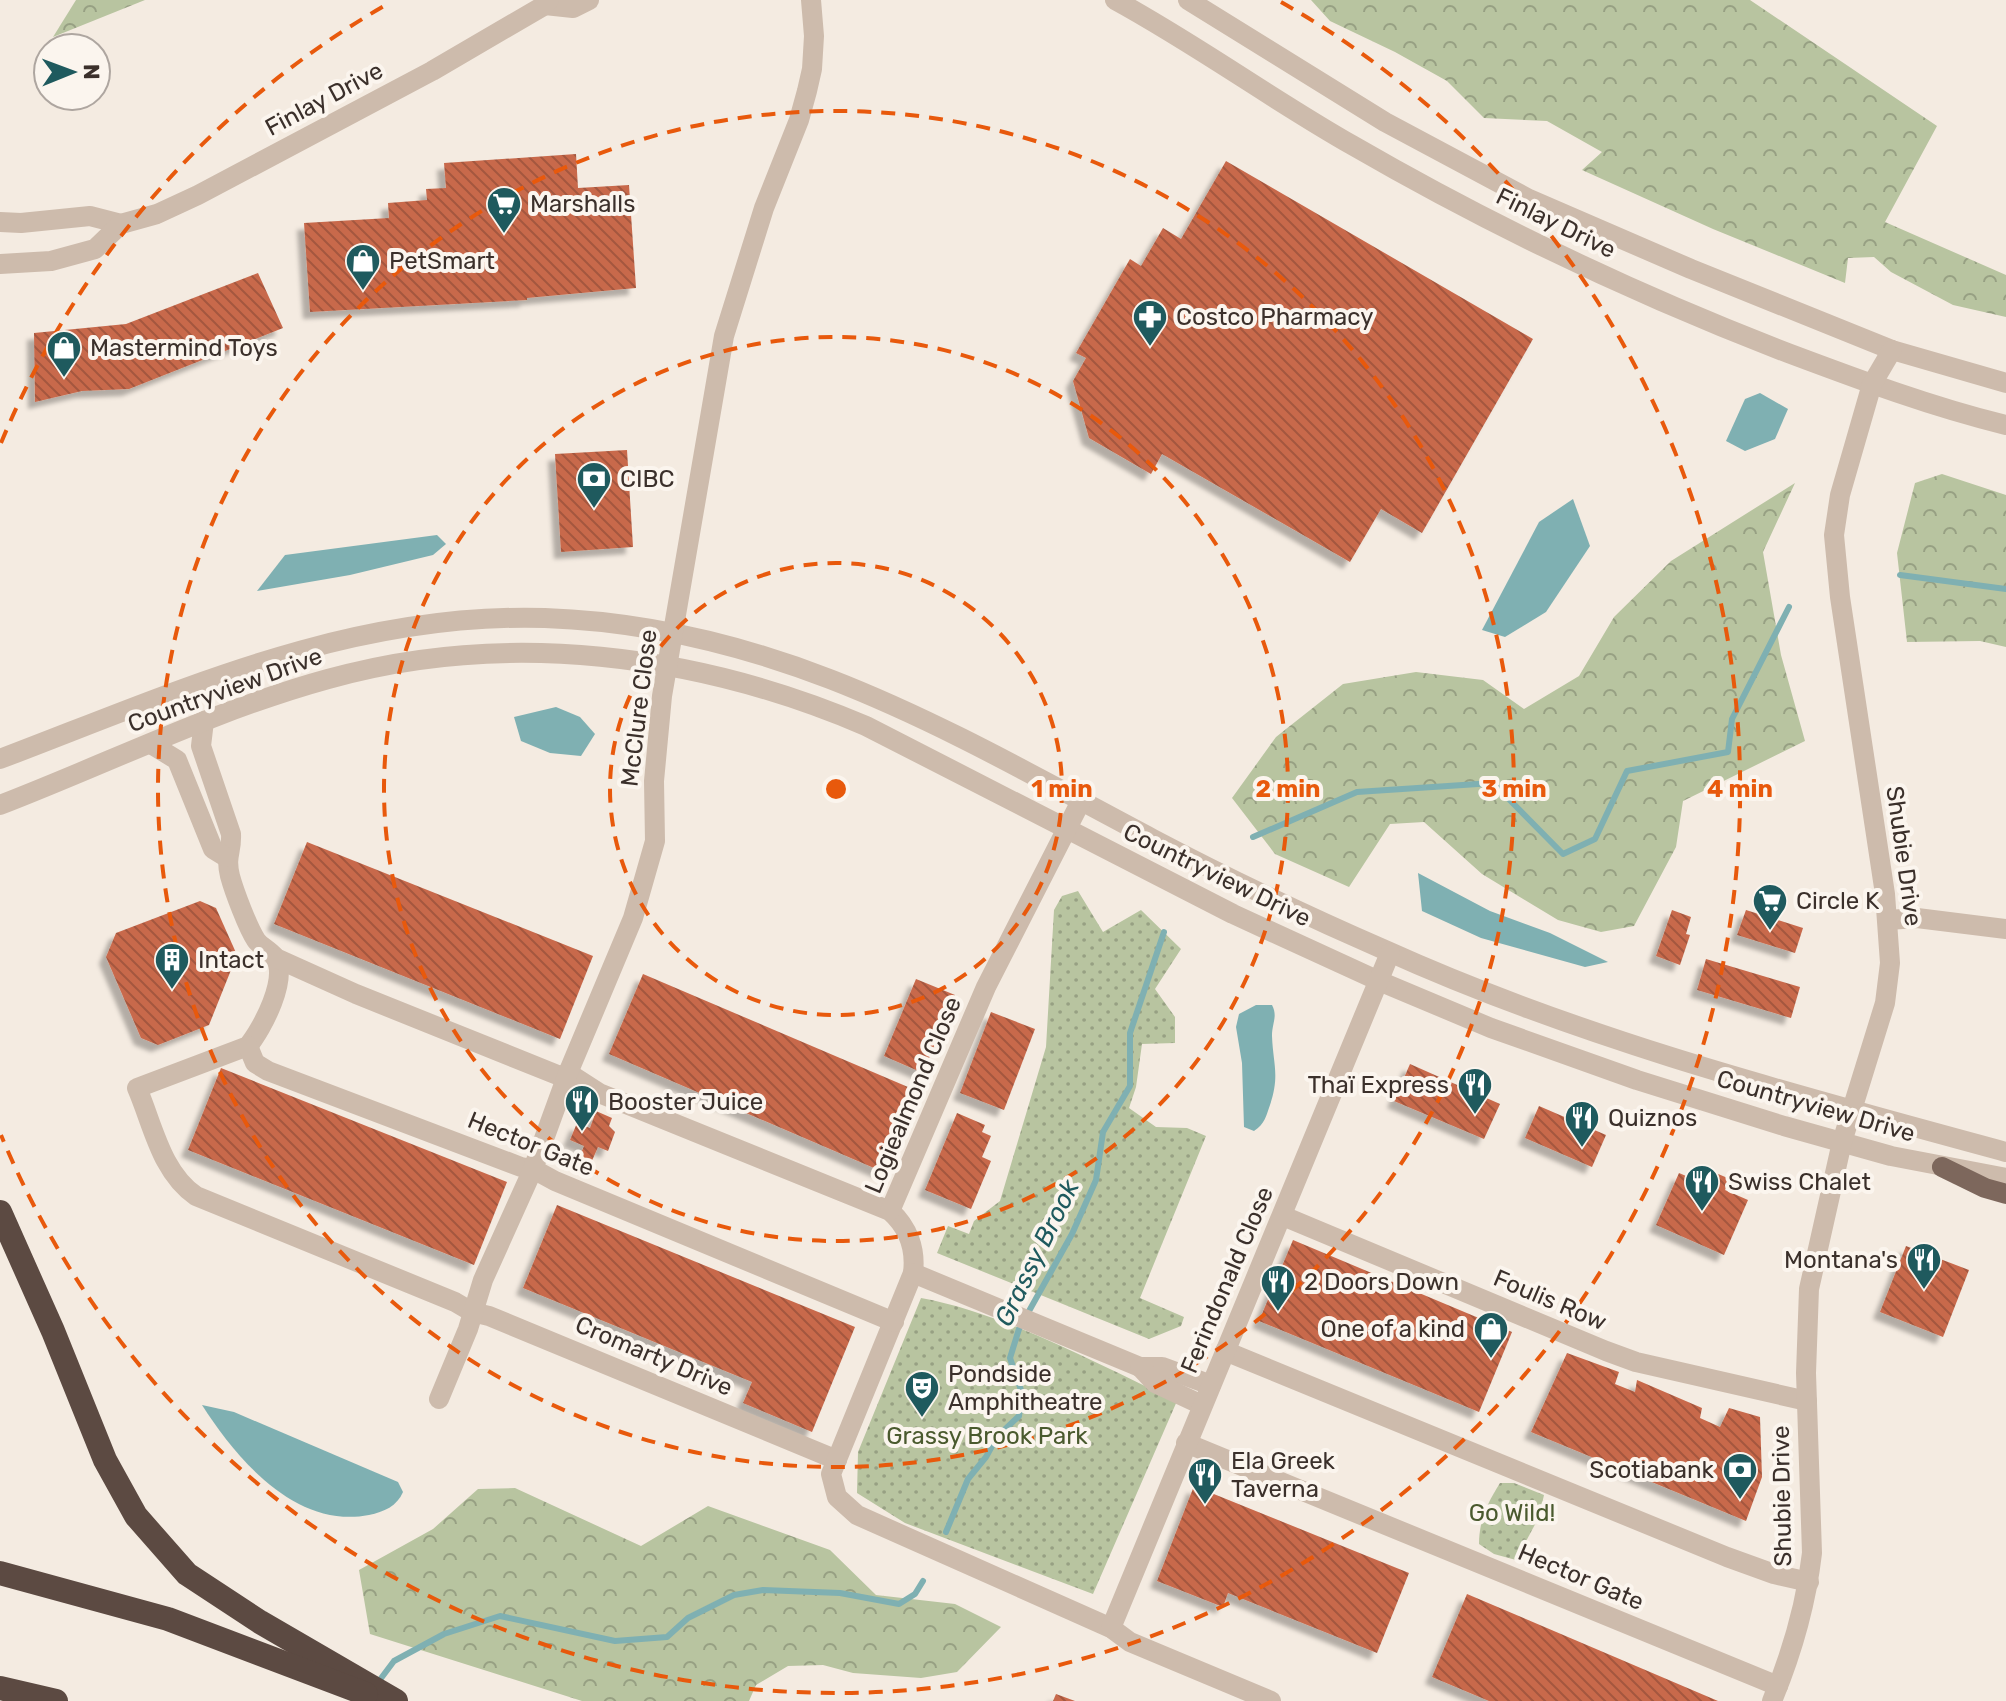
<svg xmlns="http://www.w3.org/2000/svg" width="2006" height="1701" viewBox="0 0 2006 1701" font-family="Rubik,sans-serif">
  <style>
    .forest { fill: url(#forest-crowns) }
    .park { fill: url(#park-dots) }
    .water { fill: #7fb0b2 }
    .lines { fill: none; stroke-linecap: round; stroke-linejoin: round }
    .stream { stroke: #7fb0b2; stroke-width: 6 }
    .building { fill: url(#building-back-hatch); filter: url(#shadow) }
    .minor { stroke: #cdbbac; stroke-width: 20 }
    .major { stroke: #7d675c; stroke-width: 20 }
    .highway { stroke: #5c4a42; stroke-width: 24 }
    .ring { fill: none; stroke: #e8590c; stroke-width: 4; stroke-dasharray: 14 10 }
    .labels { text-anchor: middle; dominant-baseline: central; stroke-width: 8; stroke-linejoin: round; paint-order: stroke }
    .street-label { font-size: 24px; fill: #3b302b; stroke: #fbf5ee }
    .poi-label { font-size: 24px; fill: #3b302b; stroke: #fbf5ee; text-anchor: start }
    .park-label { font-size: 24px; fill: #4a5a2e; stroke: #fbf5ee }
    .water-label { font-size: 26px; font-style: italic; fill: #1f5a5e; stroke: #fbf5ee }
    .centre { fill: #e8590c; stroke: #fbf5ee; stroke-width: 4 }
    .ring-label { font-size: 24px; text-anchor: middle; font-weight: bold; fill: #e8590c; stroke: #fbf5ee; stroke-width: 8; stroke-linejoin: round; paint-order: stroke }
  </style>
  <defs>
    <pattern id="forest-crowns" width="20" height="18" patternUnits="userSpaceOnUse" patternTransform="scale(2)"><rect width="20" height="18" fill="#b8c4a0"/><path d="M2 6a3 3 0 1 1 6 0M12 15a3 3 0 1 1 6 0" fill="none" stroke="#97a083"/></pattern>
    <pattern id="park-dots" width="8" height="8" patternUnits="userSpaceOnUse" patternTransform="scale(2)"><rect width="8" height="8" fill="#b8c4a0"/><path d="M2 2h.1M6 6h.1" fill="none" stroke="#97a083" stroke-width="1.8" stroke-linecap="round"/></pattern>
    <pattern id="building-back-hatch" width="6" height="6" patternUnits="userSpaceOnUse" patternTransform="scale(2)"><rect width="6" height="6" fill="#c8694b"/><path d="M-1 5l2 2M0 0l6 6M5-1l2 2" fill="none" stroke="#a4573f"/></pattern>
    <filter id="shadow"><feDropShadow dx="-7" dy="7" stdDeviation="2" flood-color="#0004"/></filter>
  </defs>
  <rect width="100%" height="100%" fill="#f4ebe1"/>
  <g class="forest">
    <polygon points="76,0 145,0 53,37"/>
    <polygon points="1311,0 1750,0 1937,126 1885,222 2006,275 2006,317 1953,305 1891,272 1874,257 1848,258 1845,283 1713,229 1582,170 1602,152 1547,121 1484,118 1447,81 1395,52 1330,21"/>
    <polygon points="1942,474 2006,495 2006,647 1980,641 1907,642 1897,553 1915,483"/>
    <polygon points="1795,483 1763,552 1781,655 1805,741 1683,801 1676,847 1634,926 1601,932 1558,920 1482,874 1424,822 1390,824 1349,887 1275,854 1232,798 1276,737 1343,684 1416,672 1483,680 1524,709 1579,676 1614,617 1671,561"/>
    <polygon points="515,1488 641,1546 708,1506 830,1550 876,1595 955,1604 1001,1627 957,1672 921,1678 853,1673 823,1665 788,1666 756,1685 749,1701 582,1701 370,1634 359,1570 433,1529 478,1489"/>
  </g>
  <g class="park">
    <polygon points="1078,891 1103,932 1141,910 1181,949 1155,989 1175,1017 1175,1043 1142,1044 1136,1087 1129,1108 1156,1127 1187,1128 1206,1136 1140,1298 1184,1317 1181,1326 1149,1339 937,1253 948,1226 969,1234 974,1221 1000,1201 1046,1047 1054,910 1062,896"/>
    <path d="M921 1298C1005 1313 1099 1365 1177 1401L1093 1594 905 1523 857 1493 858 1452Z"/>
    <path d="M1500 1483H1514L1544 1495 1539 1517 1516 1560 1494 1554 1479 1544C1479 1520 1488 1502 1500 1483Z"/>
  </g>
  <g class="water">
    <polygon points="1760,393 1788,409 1775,439 1745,451 1726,441 1745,399"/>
    <polygon points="1573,499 1590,546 1546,612 1505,637 1482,630 1539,522"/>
    <polygon points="437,535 446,544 433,555 350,575 257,591 285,555"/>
    <polygon points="556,707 580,717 595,734 581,756 550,753 521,741 514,717"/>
    <polygon points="1418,873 1490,911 1550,933 1608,962 1585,967 1481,938 1422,911"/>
    <path d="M1256 1005H1272C1278 1016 1272 1023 1272 1036 1273 1064 1280 1075 1270 1105 1266 1116 1265 1124 1254 1131L1244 1127 1242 1063 1236 1027 1239 1014Z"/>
    <path d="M202 1405 234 1412 398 1482 403 1492C397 1506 384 1512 369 1515 296 1529 237 1460 202 1405Z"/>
  </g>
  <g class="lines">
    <g class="stream">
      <polyline points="1900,575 2006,589"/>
      <polyline points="1253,837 1357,792 1493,783 1563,854 1595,839 1627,771 1728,752 1732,719 1789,607"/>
      <polyline points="946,1532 968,1479 986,1457 997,1437 1019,1416 1022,1393 1010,1358 1019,1329 1072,1234 1096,1180 1103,1132 1130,1086 1130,1033 1164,932"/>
      <polyline points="376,1685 394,1661 444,1634 500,1616 615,1641 667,1637 688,1618 734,1595 763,1590 840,1593 899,1604 915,1594 923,1581"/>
    </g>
  </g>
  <g class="building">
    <polygon points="576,154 578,188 629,185 636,288 527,298 527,300 310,312 304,223 389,218 388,203 427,200 426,189 446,188 444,163"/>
    <polygon points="1226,161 1533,339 1422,533 1381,509 1350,562 1162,454 1151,474 1089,438 1073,381 1086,358 1076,353 1130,259 1141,266 1163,228 1181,239"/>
    <polygon points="258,273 283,328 129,389 82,391 35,402 34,333 126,324"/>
    <polygon points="627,450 633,547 561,552 555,454"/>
    <polygon points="307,842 593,956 560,1039 274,924"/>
    <polygon points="200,901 216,908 237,955 209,1025 158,1045 141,1038 106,957 116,933"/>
    <polygon points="1672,910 1691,917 1686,934 1690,935 1680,965 1656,956"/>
    <polygon points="1746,910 1803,928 1795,953 1737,935"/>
    <polygon points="1706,959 1800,987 1791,1018 1697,990"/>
    <polygon points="643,974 915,1090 881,1171 609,1054"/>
    <polygon points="916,979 955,995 923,1073 884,1056"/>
    <polygon points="991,1012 1035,1029 1004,1110 960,1093"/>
    <polygon points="1410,1064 1500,1104 1484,1139 1394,1101"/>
    <polygon points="221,1068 507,1182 474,1265 188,1150"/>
    <polygon points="1539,1106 1606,1135 1592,1167 1525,1138"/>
    <polygon points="596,1111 612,1118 609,1126 615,1132 608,1151 598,1147 591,1163 579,1158 584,1146 570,1140 577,1123 590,1128"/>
    <polygon points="957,1113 985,1125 982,1132 991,1136 982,1157 991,1161 971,1209 925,1190"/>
    <polygon points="1704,1168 1730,1179 1725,1190 1748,1200 1724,1255 1656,1225 1679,1173 1698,1181"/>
    <polygon points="557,1205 855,1327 812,1432 743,1403 752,1382 523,1288"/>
    <polygon points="1293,1240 1512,1332 1479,1412 1259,1321"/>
    <polygon points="1906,1246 1969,1270 1943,1337 1880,1312"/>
    <polygon points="1567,1353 1619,1372 1615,1384 1635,1392 1637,1380 1702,1408 1700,1418 1720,1427 1729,1408 1760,1417 1762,1477 1746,1521 1531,1432"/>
    <polygon points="1194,1486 1409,1573 1377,1653 1228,1593 1223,1607 1157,1581"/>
    <polygon points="1467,1594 1718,1701 1489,1701 1432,1677"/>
    <polygon points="1056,1694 1075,1701 1053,1701"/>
  </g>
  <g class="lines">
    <g class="minor">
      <path d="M1115 0C1196 44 1271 99 1352 145 1492 226 1637 295 1788 353 1860 380 1932 407 2006 425"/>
      <polyline points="1188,0 1385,122 1529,199 1691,269 1892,350 2006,383"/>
      <polyline points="545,5 573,8 589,0"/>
      <polyline points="0,222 21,223 90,216 121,224"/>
      <polyline points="0,264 51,261 95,249 121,224 157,214 198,195 432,71 545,5 549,0"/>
      <path d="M204 721 201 746 231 834C232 853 225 855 230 876 234 891 248 928 256 940 260 946 269 950 274 956 290 977 262 1029 248 1046L137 1088C153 1125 161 1172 196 1196L455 1302 472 1312 489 1316 837 1460"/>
      <polyline points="151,744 177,760 213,849 226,857"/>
      <path d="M0 759C179 691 349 612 545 618 779 626 954 734 1153 839 1229 879 1307 916 1385 950 1584 1040 1796 1095 2006 1152"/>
      <path d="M0 805C109 763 215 710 328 679 506 629 698 654 866 726L1233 914 1379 981 1491 1028 1637 1080 1784 1126 1891 1156 2006 1178"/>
      <polyline points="1888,920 1917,918 2006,929"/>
      <path d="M276 958 356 994 560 1076 568 1073 599 1093 890 1211C908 1227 916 1249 913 1273L831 1474 837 1497 857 1515 1111 1628 1130 1642 1271 1701"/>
      <polyline points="248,1046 255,1063 268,1071 521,1167 533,1169 555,1181 894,1322"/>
      <polyline points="890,1211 986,987 1081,801"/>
      <polyline points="1283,1216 1606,1351 1636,1362 1807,1401"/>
      <polyline points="913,1273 1140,1367 1162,1367 1211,1385"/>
      <polyline points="1225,1351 1727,1557 1774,1574 1809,1582"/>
      <polyline points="1140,1367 1155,1383 1202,1405"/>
      <polyline points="439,1399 468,1329 483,1280 533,1169 568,1073 633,918 655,841 654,781 662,696 724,336 764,208 799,120 807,91 812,69 814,36 811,0"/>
      <polyline points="1186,1443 1778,1686"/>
      <polyline points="1111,1628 1390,953"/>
      <path d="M1772 1701C1792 1653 1806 1605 1812 1553L1806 1373 1809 1289 1842 1142 1885 1003 1890 963 1885 894 1840 597 1834 535 1840 495 1872 384 1892 350"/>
    </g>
    <polyline class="major" points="1942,1167 1985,1188 2006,1194"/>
    <g class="highway">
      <polyline points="0,1212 53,1331 105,1460 136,1516 187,1574 260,1622 396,1701"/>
      <polyline points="0,1573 168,1619 366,1694"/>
      <polyline points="0,1688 56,1701"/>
    </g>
  </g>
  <g class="ring">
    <circle cx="836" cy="789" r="226"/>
    <circle cx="836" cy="789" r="452"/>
    <circle cx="836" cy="789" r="678"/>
    <path d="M1 443A904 904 0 0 1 391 2M1281 2A904 904 0 1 1 1 1135"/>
  </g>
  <defs>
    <symbol id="supermarket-pin" viewBox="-11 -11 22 30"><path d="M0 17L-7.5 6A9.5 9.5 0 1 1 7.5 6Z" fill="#1f5a5e" stroke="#fbf5ee"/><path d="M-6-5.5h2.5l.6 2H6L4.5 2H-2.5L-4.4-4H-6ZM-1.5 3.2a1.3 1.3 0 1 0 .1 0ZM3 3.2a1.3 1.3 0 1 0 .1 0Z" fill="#fff"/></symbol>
    <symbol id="shop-pin" viewBox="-11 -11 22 30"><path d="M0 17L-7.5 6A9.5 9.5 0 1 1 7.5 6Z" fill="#1f5a5e" stroke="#fbf5ee"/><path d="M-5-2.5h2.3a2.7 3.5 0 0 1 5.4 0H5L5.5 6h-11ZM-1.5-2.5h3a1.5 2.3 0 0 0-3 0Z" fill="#fff"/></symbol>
    <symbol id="pharmacy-pin" viewBox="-11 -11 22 30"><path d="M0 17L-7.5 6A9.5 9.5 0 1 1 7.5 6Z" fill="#1f5a5e" stroke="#fbf5ee"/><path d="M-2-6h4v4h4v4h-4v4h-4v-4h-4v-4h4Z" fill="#fff"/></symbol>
    <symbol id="bank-pin" viewBox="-11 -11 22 30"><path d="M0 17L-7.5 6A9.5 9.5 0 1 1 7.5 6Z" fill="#1f5a5e" stroke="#fbf5ee"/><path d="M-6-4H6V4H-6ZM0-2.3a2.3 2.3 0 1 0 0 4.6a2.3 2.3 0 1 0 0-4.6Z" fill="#fff"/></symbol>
    <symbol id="building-pin" viewBox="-11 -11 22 30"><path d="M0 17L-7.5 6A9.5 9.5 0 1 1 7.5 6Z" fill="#1f5a5e" stroke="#fbf5ee"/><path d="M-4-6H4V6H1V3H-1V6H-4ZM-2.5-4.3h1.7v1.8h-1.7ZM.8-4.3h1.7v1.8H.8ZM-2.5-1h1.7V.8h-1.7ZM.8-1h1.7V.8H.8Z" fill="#fff"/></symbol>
    <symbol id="restaurant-pin" viewBox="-11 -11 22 30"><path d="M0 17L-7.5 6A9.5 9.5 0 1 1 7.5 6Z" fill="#1f5a5e" stroke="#fbf5ee"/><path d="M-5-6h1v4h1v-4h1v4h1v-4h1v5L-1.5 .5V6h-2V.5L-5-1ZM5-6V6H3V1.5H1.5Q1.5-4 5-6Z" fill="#fff"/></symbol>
    <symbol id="theatre-pin" viewBox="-11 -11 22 30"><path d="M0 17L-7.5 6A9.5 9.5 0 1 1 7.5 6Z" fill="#1f5a5e" stroke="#fbf5ee"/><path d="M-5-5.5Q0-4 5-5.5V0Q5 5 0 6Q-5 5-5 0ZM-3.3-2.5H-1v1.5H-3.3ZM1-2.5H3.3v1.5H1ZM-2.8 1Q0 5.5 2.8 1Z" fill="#fff"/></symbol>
  </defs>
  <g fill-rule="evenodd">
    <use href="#supermarket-pin" x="484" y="184" width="40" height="54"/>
    <use href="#shop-pin" x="343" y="241" width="40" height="54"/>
    <use href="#pharmacy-pin" x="1130" y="297" width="40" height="54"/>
    <use href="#shop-pin" x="44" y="328" width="40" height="54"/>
    <use href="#bank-pin" x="574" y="459" width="40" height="54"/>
    <use href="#supermarket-pin" x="1750" y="881" width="40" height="54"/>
    <use href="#building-pin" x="152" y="940" width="40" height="54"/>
    <use href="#restaurant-pin" x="1455" y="1065" width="40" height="54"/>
    <use href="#restaurant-pin" x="562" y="1082" width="40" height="54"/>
    <use href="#restaurant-pin" x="1562" y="1098" width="40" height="54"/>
    <use href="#restaurant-pin" x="1682" y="1162" width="40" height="54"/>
    <use href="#restaurant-pin" x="1904" y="1240" width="40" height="54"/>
    <use href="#restaurant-pin" x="1258" y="1262" width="40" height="54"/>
    <use href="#shop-pin" x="1471" y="1309" width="40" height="54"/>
    <use href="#theatre-pin" x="902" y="1368" width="40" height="54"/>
    <use href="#bank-pin" x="1720" y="1450" width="40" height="54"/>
    <use href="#restaurant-pin" x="1185" y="1455" width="40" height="54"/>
  </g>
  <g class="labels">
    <g class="street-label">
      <text transform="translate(324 99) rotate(-28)">Finlay Drive</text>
      <text transform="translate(1556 223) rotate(26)">Finlay Drive</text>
      <text transform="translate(225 690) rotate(-20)">Countryview Drive</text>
      <text transform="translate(639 708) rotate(-83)">McClure Close</text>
      <text transform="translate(1904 856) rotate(82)">Shubie Drive</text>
      <text transform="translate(1217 875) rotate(26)">Countryview Drive</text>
      <text transform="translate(913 1095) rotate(-67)">Logiealmond Close</text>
      <text transform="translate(1816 1106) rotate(16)">Countryview Drive</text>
      <text transform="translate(531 1144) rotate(22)">Hector Gate</text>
      <text transform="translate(1227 1280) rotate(-67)">Ferindonald Close</text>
      <text transform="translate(1550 1300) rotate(23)">Foulis Row</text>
      <text transform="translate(654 1356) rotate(23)">Cromarty Drive</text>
      <text transform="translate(1782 1496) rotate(-91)">Shubie Drive</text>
      <text transform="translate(1581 1577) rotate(23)">Hector Gate</text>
    </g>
    <g class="poi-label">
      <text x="530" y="204">Marshalls</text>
      <text x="389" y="261">PetSmart</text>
      <text x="1176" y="317">Costco Pharmacy</text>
      <text x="90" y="348">Mastermind Toys</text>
      <text x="620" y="479">CIBC</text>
      <text x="1796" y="901">Circle K</text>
      <text x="198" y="960">Intact</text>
      <text x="1449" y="1085" text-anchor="end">Thaï Express</text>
      <text x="608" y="1102">Booster Juice</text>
      <text x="1608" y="1118">Quiznos</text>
      <text x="1728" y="1182">Swiss Chalet</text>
      <text x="1898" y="1260" text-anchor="end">Montana's</text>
      <text x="1304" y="1282">2 Doors Down</text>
      <text x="1465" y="1329" text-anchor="end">One of a kind</text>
      <text x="948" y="1374">Pondside<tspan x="948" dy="28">Amphitheatre</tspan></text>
      <text x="1231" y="1461">Ela Greek<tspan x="1231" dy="28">Taverna</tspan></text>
      <text x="1714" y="1470" text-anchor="end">Scotiabank</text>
    </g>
    <g class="park-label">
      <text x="987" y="1436">Grassy Brook Park</text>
      <text x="1512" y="1513">Go Wild!</text>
    </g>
    <g class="water-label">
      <text transform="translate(1037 1253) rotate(-64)">Grassy Brook</text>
    </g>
  </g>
  <circle cx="836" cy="789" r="12" class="centre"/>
  <g class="ring-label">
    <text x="1062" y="797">1 min</text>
    <text x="1288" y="797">2 min</text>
    <text x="1514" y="797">3 min</text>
    <text x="1740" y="797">4 min</text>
  </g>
  <g transform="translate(72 72) rotate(89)"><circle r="38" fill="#fbf5ee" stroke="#aea6a0" stroke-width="2"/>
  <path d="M0-6L14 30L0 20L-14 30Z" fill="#1f5a5e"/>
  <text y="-12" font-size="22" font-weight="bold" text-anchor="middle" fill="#3b302b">N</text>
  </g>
</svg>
